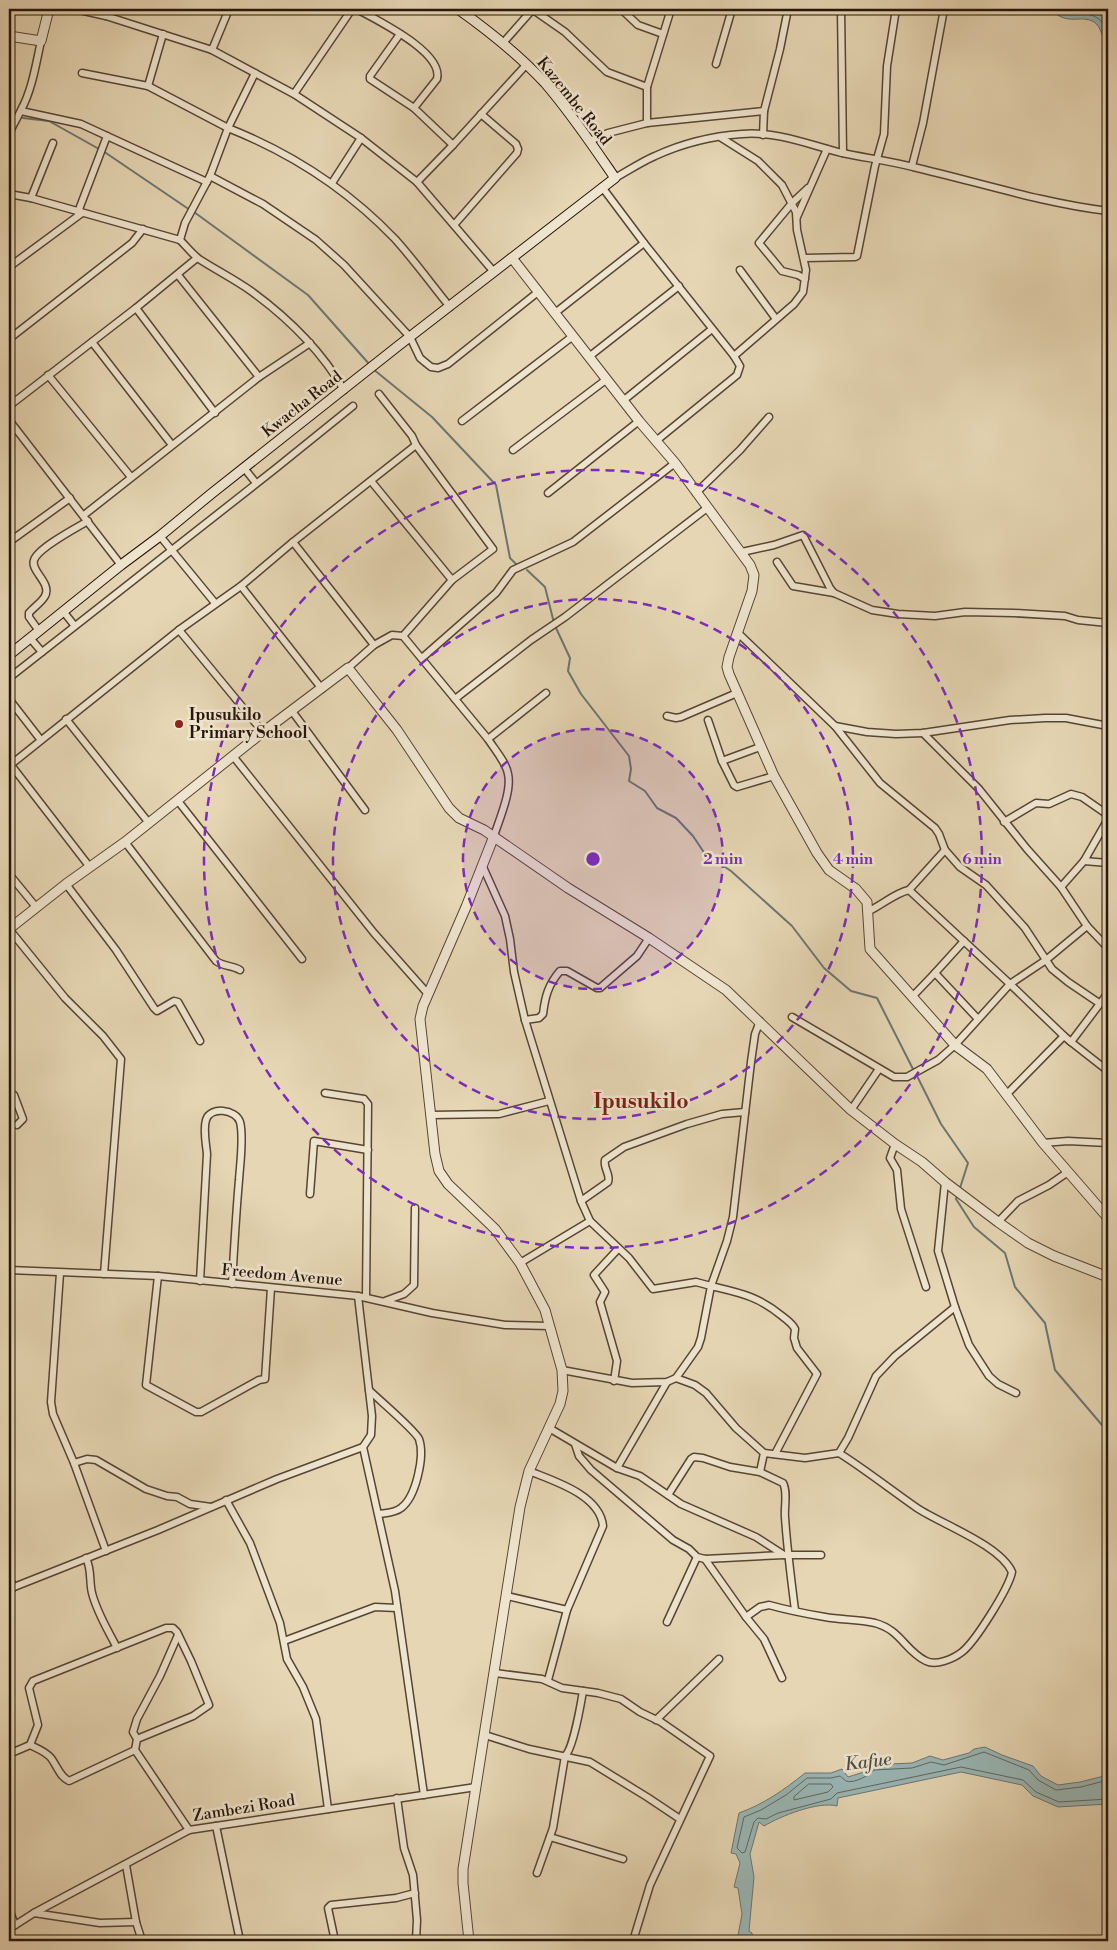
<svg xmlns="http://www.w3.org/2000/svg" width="1117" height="1950" viewBox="0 0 1117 1950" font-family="'Libre Bodoni',serif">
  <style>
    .water { fill: #9ab7b7; stroke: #6c7672 }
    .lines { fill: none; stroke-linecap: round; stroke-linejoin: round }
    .shore { stroke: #606660; stroke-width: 1 }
    .stream { stroke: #6c7672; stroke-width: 2 }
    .minor-casing { stroke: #564534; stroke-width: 9 }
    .tertiary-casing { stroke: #564534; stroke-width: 11 }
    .secondary-casing { stroke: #26150a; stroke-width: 11 }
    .minor { stroke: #efe4ce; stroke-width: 6 }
    .tertiary { stroke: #efe4ce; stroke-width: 9 }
    .secondary { stroke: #efe4ce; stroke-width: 9 }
    .ring { fill: none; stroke: #7b2cbf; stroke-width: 2.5; stroke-dasharray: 9 6 }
    .poi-dot { fill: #8f2418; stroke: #efe4ce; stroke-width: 2 }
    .labels { text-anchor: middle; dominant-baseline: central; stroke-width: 5; stroke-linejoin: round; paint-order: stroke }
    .street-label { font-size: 16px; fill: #26150a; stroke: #efe4ce }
    .poi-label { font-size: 16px; font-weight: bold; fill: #26150a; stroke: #efe4ce; text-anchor: start }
    .water-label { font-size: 18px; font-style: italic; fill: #4f4e47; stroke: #efe4ce }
    .district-label { font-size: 21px; font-weight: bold; fill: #7a1f14; stroke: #efe4ce }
    .centre { fill: #7b2cbf; stroke: #efe4ce; stroke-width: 2.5 }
    .ring-label { font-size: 15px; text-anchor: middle; font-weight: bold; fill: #7b2cbf; stroke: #efe4ce; stroke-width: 5; stroke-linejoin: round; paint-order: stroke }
  </style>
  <rect width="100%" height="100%" fill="#e6d6b4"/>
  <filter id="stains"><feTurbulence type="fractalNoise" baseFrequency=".004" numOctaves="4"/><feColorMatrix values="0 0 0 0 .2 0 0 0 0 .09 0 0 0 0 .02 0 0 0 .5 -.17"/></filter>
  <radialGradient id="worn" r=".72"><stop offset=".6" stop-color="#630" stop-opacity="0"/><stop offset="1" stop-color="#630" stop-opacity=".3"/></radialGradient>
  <g class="water">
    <path d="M1048 9H1108V45C1101 38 1102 27 1094 22 1086 17 1078 20 1070 19 1062 19 1054 13 1048 9Z"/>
    <path d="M985 1747 1002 1755 1033 1766 1041 1776 1058 1785 1080 1782 1108 1775V1804L1058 1807 1033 1796 1022 1785 961 1772 838 1798 837 1806C818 1801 781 1816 764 1826L759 1822 750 1854 754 1877 749 1931 752 1933 753 1941H737L742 1914 738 1888 734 1887 740 1863 736 1854 731 1853 739 1813C764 1804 784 1790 805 1773H831L842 1769 848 1777 867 1771 868 1765 912 1763 930 1756 943 1760 969 1753 974 1749Z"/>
  </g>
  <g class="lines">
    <g class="shore">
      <path d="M1057 9C1072 17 1088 9 1100 20 1105 25 1104 32 1108 38"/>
      <path d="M1108 1780 1081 1787 1056 1790 1038 1780 1029 1770 984 1752 944 1765 931 1762 912 1768 874 1770C870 1775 854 1784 846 1781 846 1781 840 1776 840 1776L831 1778H807L786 1795 761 1810 744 1817 737 1848 742 1853 745 1852 754 1822 758 1818 766 1819 778 1813 831 1799 837 1793 961 1767 1023 1780 1036 1792 1059 1802 1108 1799"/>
      <polygon points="809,1784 831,1784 833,1787 828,1792 794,1800 794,1797"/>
    </g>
    <g class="stream">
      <polyline points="9,110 23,118 49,121 99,149"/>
      <polyline points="103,151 190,210"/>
      <polyline points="194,212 308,295 370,365"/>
      <polyline points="373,369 432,417 496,485 510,558 516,564"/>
      <polyline points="527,570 545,587 554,623"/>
      <polyline points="556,628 570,658 568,671 581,694 629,756 631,769 629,781 645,791 657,808 676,818 693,836 705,854 731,871 792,926 824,968 851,991 877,998 914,1071"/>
      <polyline points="916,1074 941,1124 968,1163 960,1188"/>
      <polyline points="957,1196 956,1199 974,1227 1005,1253 1015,1287 1045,1323 1055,1370 1108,1432"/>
    </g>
    <defs>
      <g id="minor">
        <polyline points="75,9 106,16 212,50 294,94 361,138 417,182 494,272"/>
        <path d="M357 9C376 20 444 52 437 79L414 108"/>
        <polyline points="532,9 565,32 607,72 647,87 647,123"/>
        <polyline points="621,9 638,25 663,34"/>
        <polyline points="841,9 843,153"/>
        <polyline points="106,16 107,9"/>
        <polyline points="400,34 370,76 370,79 414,108 453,145"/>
        <polyline points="503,43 533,9"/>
        <polyline points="212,50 229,9"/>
        <polyline points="716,64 732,9"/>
        <polyline points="82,73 148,86 228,128 210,176 185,223 180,240"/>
        <path d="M255 73 228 128C291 153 348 190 395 239 414 260 432 285 450 307"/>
        <polyline points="148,86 163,34"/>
        <polyline points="647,87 671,9"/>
        <polyline points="294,94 352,9"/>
        <polyline points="21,111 81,124 107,136"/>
        <path d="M9 135C12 126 17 119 21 110 32 90 36 64 41 41"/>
        <polyline points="763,135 764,111"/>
        <polyline points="720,137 758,161 782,185 796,212 797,230 806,270 803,292 794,304 734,356"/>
        <polyline points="590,141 608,133 647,123 764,111 780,49 788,9"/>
        <polyline points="912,166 923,123 944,9"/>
        <polyline points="210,176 263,204 316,240 344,265 410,337 420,358 426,363 431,367 438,368 448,364 538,292"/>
        <path d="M615 178C628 171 641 162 655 156 681 144 713 136 742 134 777 131 810 145 842 153 866 158 890 161 913 167 978 182 1042 203 1108 211"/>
        <polyline points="417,182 453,145 526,65"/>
        <polyline points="332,183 361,138"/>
        <polyline points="602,187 644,243 734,356 740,366 737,375 656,441"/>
        <path d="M9 194 31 198 180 240C186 246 192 254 199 259 216 270 234 279 251 291 288 318 321 350 344 390"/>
        <polyline points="31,198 53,143"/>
        <polyline points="78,212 107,136 207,182"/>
        <polyline points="797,217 827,149"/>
        <polyline points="454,225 517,153 518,149 516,144 481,114"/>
        <polyline points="805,258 855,257 857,256 875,166 884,134 887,66 896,9"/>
        <polyline points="9,267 82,213"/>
        <polyline points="740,270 776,319"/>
        <polyline points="178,275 259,377"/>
        <polyline points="805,279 798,275 782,271 759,243 792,203 808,188"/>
        <polyline points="136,308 215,413"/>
        <polyline points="555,313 644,243"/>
        <polyline points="9,339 132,243 143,229"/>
        <polyline points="92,342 172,445"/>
        <polyline points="590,356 679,286"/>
        <polyline points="48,375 131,477"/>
        <polyline points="624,400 712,329"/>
        <polyline points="9,406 136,308 197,258"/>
        <polyline points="9,420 121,565"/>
        <polyline points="462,421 573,336"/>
        <polyline points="513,450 607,379"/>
        <polyline points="244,468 256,483"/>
        <polyline points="371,481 452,580 493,549 416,445 412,436 379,394"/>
        <polyline points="548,493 639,421"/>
        <polyline points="696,493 740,450 769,417"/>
        <polyline points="84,515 259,377 310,343"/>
        <polyline points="160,536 215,603"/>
        <polyline points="9,542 70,498"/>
        <polyline points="293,542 374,645 348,668"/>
        <polyline points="742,552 774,545 803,535 830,588 834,593 872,610 898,614 935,616 965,612 1014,613 1065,616 1078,620 1108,623"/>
        <polyline points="777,562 793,586 834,593"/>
        <polyline points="241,586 322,689"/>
        <polyline points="63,611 74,625"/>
        <polyline points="179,630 263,732"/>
        <path d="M39 631 29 617V613C34 607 42 602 45 596 52 583 30 571 34 560 38 548 76 528 88 521"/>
        <polyline points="738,633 835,726 867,732 896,734 923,733 1010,720 1045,718 1066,718 1108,726"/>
        <polyline points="403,636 452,580"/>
        <polyline points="30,638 42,652"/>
        <path d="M374 645 392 635 403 636 488 739C495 750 506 762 508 774 512 791 499 820 494 836"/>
        <polyline points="422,658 496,593 513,570 573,542 675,463"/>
        <polyline points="9,678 275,469 353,406"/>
        <polyline points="9,699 40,739"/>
        <polyline points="455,699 531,640 565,617 707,508"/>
        <polyline points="292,711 365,810"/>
        <polyline points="667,716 676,718 681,717 737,693"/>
        <polyline points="66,719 149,823"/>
        <polyline points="708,720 722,761 734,785 737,787 774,776"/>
        <polyline points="835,726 880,783 935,828 939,834 945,850 960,867 986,885 1025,928 1052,969 1068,982 1099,1003"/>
        <polyline points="923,733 979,789 1027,849 1061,887 1087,926 1108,948"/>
        <polyline points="488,739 546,693"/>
        <polyline points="233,756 374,933 428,994"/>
        <polyline points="722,761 760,747"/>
        <polyline points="11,765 89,866"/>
        <polyline points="9,766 179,630 241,586 293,542 416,445"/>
        <polyline points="178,801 302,959"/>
        <polyline points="1004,822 1036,803 1049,804 1071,794 1082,797 1108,815"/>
        <path d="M125 842 216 961C224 967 232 965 240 970"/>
        <polyline points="1084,861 1108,863"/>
        <polyline points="483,867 505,916 510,939 514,972 525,1020 581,1201 590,1221 629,1258 653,1289 696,1282 711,1286 701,1338 698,1347 676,1378"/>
        <polyline points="9,874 36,907"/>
        <polyline points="66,884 116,950 154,1008 157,1011 174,1001 178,1002 200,1041"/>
        <polyline points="1061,887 1084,861 1108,819"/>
        <polyline points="909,890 945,850"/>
        <path d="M869 911C882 905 895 893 909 890L1010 984 1064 1036"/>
        <polyline points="9,929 65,998 103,1036 121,1059 104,1274"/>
        <polyline points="964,941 935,973 978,1019"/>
        <polyline points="912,997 935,973"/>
        <polyline points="792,1017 894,1077 907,1077 938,1060 955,1045 1010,984 1046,960 1087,926"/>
        <path d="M525 1020 539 1018 543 1014C545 997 548 985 560 971H567L597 988H600L637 956 649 938"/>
        <path d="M760 1021 755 1034 751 1062 733 1217 727 1241 711 1286C740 1293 758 1296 782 1316 787 1320 792 1323 795 1329L794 1338 797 1348 817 1374 775 1454"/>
        <polyline points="1071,1042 1108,1071"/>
        <polyline points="325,1093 364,1099 368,1104 366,1297"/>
        <polyline points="9,1094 14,1095 23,1119 17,1125"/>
        <polyline points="1007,1094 1064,1036 1071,1042 1108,993"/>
        <polyline points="851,1110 879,1069"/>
        <polyline points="431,1115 499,1114 549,1101"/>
        <polyline points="1043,1143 1068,1141 1108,1143"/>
        <polyline points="895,1144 890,1158 897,1170 901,1209 926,1287"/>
        <polyline points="945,1182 938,1251 955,1307 969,1345 989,1376 998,1384 1016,1393"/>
        <polyline points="310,1194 314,1141 368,1150"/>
        <path d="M581 1201 608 1182C611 1175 603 1168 605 1160L624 1147 687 1124 722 1114 745 1112"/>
        <polyline points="998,1222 1018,1201 1049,1185 1068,1172"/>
        <polyline points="520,1263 590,1221"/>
        <polyline points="9,1270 158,1276 358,1296 432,1313 505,1325 550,1326"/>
        <polyline points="60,1273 51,1402 53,1414 74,1463 106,1551"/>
        <polyline points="158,1276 146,1385 196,1412 201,1412 259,1380 265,1379 271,1288"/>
        <path d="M200 1281 207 1154C206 1143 203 1130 206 1120 210 1106 236 1109 240 1122 244 1137 240 1164 239 1180 236 1214 234 1249 232 1284"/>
        <polyline points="358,1296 372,1416 371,1435 363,1447 395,1591 424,1795"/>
        <polyline points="385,1301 404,1294 414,1285 415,1208"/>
        <polyline points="562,1370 632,1383 667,1382 676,1378 695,1385 706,1393 736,1428 764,1453 805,1458 839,1453 848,1438 876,1376 895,1356 955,1307"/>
        <polyline points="614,1381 617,1361 600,1302 605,1292 594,1275 618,1249"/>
        <path d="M369 1390C378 1399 415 1430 419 1439 425 1456 416 1497 401 1508 395 1513 386 1513 379 1514"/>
        <polyline points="549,1428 617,1468 640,1476 681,1504 756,1537 784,1555"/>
        <polyline points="575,1444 579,1456 591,1470 673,1540 689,1549 697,1557 705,1559 784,1555 821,1555"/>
        <polyline points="74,1463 87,1459 96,1460 146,1489 167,1496 177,1497 190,1504 211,1507"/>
        <polyline points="617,1468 667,1382"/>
        <path d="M529 1471C554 1481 600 1495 603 1526L567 1610 548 1680"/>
        <polyline points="760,1472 764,1453"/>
        <path d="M668 1495 691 1459 694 1457 703 1458 730 1467 760 1472 783 1483C788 1492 784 1507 785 1517 787 1548 791 1579 795 1610"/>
        <polyline points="226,1500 250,1543 280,1623 287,1659 303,1687 316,1719 328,1809"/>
        <path d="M86 1558C92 1570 89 1581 92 1593 97 1613 108 1630 117 1648"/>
        <polyline points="705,1559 746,1617 764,1639 782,1678"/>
        <polyline points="9,1575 13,1588"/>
        <polyline points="9,1589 158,1530 277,1479 363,1447"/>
        <polyline points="507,1596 567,1610"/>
        <path d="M746 1617 760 1607 769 1605C787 1610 807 1614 825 1617 841 1620 858 1619 875 1623 901 1630 905 1651 926 1661 936 1666 953 1659 962 1652 975 1642 1009 1588 1012 1572 1000 1545 941 1524 917 1508 891 1490 866 1470 839 1453"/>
        <polyline points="667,1622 697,1557"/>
        <polyline points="178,1635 160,1676 137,1719 133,1732 137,1739 135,1750 189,1830"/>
        <polyline points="284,1641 375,1607 397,1608"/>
        <polyline points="495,1673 542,1679 562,1688 598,1693 621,1699 640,1712 661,1722 710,1756 650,1885 633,1941"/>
        <polyline points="656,1720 719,1659"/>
        <polyline points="485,1735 529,1749 590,1762 647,1797 680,1819"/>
        <polyline points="30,1745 38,1725 29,1688 33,1681 166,1628 173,1628 177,1632 191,1661 209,1705 193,1716 137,1739"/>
        <path d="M9 1754 30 1745C38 1749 45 1751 51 1758 57 1766 60 1777 69 1781L135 1750"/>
        <polyline points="397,1798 404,1848 413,1875 417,1920 416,1941"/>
        <polyline points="216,1826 240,1941"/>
        <polyline points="550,1837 623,1859"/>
        <polyline points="126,1865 136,1922 142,1941"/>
        <path d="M537 1873 553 1828 565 1756C573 1749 581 1703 583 1691"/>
        <polyline points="9,1909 15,1925"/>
        <polyline points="34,1913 100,1923 136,1922"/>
        <polyline points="9,1929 34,1913 189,1830 476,1787"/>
        <polyline points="335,1941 328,1908 331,1905 396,1898 415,1893"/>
      </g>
      <g id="tertiary">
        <polyline points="9,36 41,41 49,9"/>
        <polyline points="512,258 639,421 675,463 750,565 754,575 752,591 729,657 727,667 729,674 774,776 817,853 829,870 856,889 867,902 870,949 955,1045 987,1069 1043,1143 1108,1218"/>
        <polyline points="9,929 66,884 125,842 263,732 348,668 397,730 449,808 459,818 484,830 568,888 649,938 726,990 851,1110 895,1144 922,1162 945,1182 998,1222 1028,1243 1054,1256 1108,1277"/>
        <polyline points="469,1941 463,1883 463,1869 520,1507 529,1471 560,1404 563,1391 562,1370 545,1310 520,1263 495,1229 448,1184 439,1171 435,1154 420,1019 423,1006 466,907 494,836"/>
      </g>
      <path id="secondary" d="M9 655 121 565 160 536 211 494 398 346 615 178C593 146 571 113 545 83 519 55 489 31 458 9"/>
    </defs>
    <use href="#minor" class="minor-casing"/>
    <use href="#tertiary" class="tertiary-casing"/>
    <use href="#secondary" class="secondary-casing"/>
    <use href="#minor" class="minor"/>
    <use href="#tertiary" class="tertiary"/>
    <use href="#secondary" class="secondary"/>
  </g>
  <circle cx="593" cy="859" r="130" fill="#7b2cbf" fill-opacity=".12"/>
  <g class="ring">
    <circle cx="593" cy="859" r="130"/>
    <circle cx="593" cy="859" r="260"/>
    <circle cx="593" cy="859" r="389"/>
  </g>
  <circle class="poi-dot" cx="179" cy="724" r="5"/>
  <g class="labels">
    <g class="street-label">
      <text transform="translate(574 101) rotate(51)">Kazembe Road</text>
      <text transform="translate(302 404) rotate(-38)">Kwacha Road</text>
      <text transform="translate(282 1275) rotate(5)">Freedom Avenue</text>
      <text transform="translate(244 1808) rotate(-9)">Zambezi Road</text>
    </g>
    <g class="poi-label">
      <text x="189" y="715">Ipusukilo<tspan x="189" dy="18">Primary School</tspan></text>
    </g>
    <g class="water-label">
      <text transform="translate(868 1762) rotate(-7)">Kafue</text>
    </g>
    <g class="district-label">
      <text x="641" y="1102">Ipusukilo</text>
    </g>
  </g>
  <circle cx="593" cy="859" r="8" class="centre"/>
  <g class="ring-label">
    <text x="723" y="864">2 min</text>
    <text x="853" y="864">4 min</text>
    <text x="982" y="864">6 min</text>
  </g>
  <rect width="1117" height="1950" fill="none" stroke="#e6d6b4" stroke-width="30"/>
  <rect x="10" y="10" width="1097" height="1930" fill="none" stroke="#26150a" stroke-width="2.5"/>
  <rect x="15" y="15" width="1087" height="1920" fill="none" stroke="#26150a"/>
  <rect width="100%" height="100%" filter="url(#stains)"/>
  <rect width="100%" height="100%" fill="url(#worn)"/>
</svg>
